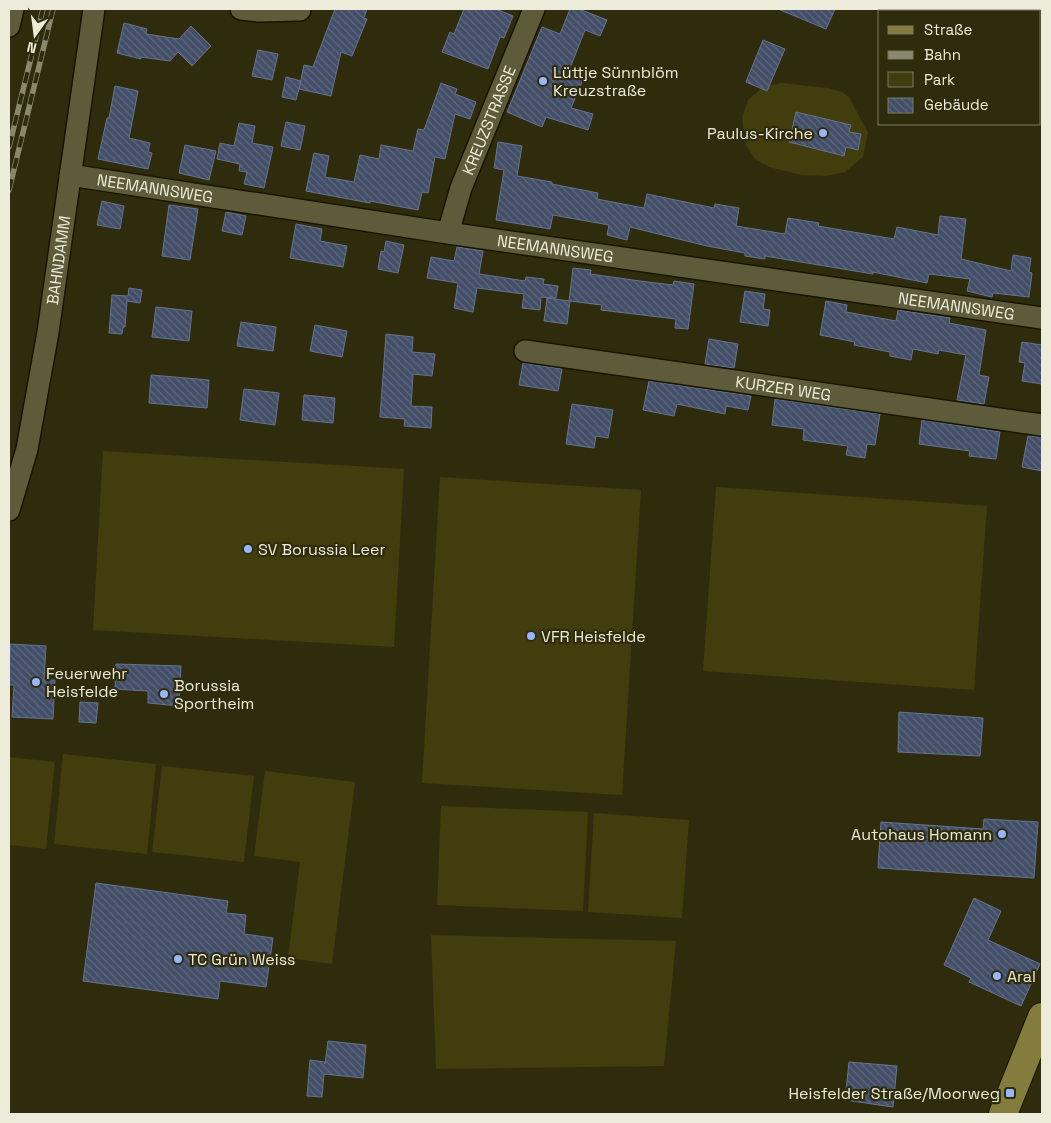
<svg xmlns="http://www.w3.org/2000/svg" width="1051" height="1123" viewBox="0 0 1051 1123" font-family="'Space Grotesk',sans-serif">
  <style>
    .park { fill: #423d0c }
    .building { fill: url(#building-back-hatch); stroke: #65738f }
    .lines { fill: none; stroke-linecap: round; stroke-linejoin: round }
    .minor-casing { stroke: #181400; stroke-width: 24 }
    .primary-casing { stroke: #181400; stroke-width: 30 }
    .minor { stroke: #5e5b3b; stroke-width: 21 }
    .primary { stroke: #837c3c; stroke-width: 28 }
    .rail-casing { stroke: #89876e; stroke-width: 5.5 }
    .rail { stroke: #2f2c0d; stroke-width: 4; stroke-dasharray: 11; stroke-linecap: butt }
    .poi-dot { fill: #96b6fd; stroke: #2f2c0d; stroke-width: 2 }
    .labels { text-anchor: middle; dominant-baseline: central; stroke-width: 4.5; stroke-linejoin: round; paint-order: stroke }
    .poi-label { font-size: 16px; fill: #edecda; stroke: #2f2c0d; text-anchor: start }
    .street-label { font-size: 16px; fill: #edecda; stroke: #2f2c0d }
  </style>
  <defs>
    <pattern id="building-back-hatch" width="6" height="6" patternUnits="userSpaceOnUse" patternTransform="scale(1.25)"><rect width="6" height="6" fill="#424e68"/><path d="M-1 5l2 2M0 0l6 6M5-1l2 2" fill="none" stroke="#5e687d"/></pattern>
  </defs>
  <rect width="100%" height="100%" fill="#2f2c0d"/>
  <g class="park">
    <polygon points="781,83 828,88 842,92 849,97 868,133 863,157 845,172 826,176 801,175 769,167 755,159 746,145 742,118 748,100 763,87"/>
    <polygon points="103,451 404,469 394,647 93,630"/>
    <polygon points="440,477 641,490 622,795 422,783"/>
    <polygon points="716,487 987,506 974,690 703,671"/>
    <polygon points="63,754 156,764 147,854 54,844"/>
    <polygon points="9,757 55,762 46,849 9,845"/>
    <polygon points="162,766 254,776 244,862 152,852"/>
    <polygon points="265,771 355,782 332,964 288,958 300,862 254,856"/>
    <polygon points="441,806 588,812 583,911 437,905"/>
    <polygon points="594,813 689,820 682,918 588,912"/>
    <polygon points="431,935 676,941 664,1066 436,1069"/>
  </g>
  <g class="building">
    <polygon points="335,9 367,9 364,18 367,19 352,56 341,52 331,96 299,89 304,65 313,67"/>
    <polygon points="464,9 496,9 513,16 504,38 500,37 488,69 442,52 450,32 454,34"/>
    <polygon points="570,9 579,9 607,20 600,36 585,30 570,68 585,75 571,108 593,114 588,130 546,117 542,127 507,112 542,27 560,34"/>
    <polygon points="778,9 835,9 826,29"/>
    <polygon points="124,23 147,29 146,34 179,39 191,26 211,46 192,66 178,52 170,61 141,57 141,59 117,53"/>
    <polygon points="763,40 785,49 767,91 746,82"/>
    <polygon points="258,50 278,54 272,80 252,76"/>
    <polygon points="286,77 301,81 296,100 282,97"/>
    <polygon points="441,83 457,89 455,94 476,102 470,119 455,114 445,159 435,157 428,193 422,192 418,210 370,201 370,203 306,191 314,153 329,156 325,177 354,182 360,155 379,159 381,145 413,151 418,129 424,130"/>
    <polygon points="115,86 138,91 129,138 150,143 148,152 152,153 148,169 98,159 107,118 109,118"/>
    <polygon points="796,112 851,125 849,132 861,134 858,150 846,147 844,156 789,142"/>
    <polygon points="286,122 305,126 300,150 281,146"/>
    <polygon points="239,123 255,126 252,143 273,147 264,188 244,184 247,172 239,171 240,164 217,159 220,143 234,146"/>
    <polygon points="498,142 522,146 517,176 552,182 552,184 598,193 597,199 644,208 647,194 714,208 715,204 739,208 736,226 785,234 788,218 819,223 818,226 894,239 897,227 938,235 940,216 966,219 961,259 1011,271 1013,255 1031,258 1029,272 1032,273 1029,297 993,293 992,297 967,291 970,279 929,274 927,283 873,272 873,274 765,256 765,259 745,256 745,253 707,246 630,227 627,240 607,235 609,225 553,215 550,229 496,220 504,170 494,168"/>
    <polygon points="185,145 216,151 209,180 179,173"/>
    <polygon points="102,201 124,206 120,229 97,225"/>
    <polygon points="169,205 198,209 190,260 162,256"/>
    <polygon points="226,212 246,216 242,235 222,231"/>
    <polygon points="296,224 322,229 320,241 347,246 343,267 290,258"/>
    <polygon points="386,241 404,245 398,273 378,269 381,251 384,252"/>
    <polygon points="457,247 483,251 479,274 525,281 526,277 544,279 543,284 558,286 556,298 541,297 540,310 522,308 524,294 477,288 473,312 454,308 458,283 427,278 431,257 454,261"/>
    <polygon points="573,268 591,270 590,274 640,281 673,285 674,281 694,284 688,329 675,328 676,319 601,310 602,305 570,301 567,324 544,321 547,298 569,301"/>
    <polygon points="129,288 142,290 140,303 127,301 125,327 123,327 122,334 109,333 112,295 128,296"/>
    <polygon points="745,291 765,294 763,309 770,310 768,326 740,322"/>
    <polygon points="826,301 847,305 846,312 896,321 898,310 950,318 949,323 986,330 979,375 989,377 984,404 957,400 966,355 939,350 938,354 913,349 911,360 890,356 890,352 854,345 855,342 820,335"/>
    <polygon points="156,307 192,311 189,341 152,337"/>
    <polygon points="241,322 276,327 273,351 237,346"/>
    <polygon points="315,325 347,331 342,357 310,351"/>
    <polygon points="386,334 413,337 412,352 435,354 432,376 413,374 411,406 432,407 431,428 404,426 405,419 380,417"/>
    <polygon points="709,339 738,344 734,368 705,364"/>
    <polygon points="1022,342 1042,345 1042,384 1022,381 1025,363 1019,362"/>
    <polygon points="523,363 562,369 558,391 519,385"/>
    <polygon points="151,375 209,380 207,408 149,403"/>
    <polygon points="649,381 751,396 748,410 726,406 725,414 677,404 674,416 643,410"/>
    <polygon points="244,389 279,393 275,425 240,420"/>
    <polygon points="304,395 335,398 333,423 302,420"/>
    <polygon points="775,399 880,414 875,445 867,444 865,458 846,455 848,446 803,440 804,429 772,425"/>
    <polygon points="572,404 613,410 608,438 596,436 594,448 566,444"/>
    <polygon points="922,420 1000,432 996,459 969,456 970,451 919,444"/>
    <polygon points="1028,436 1042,437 1042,471 1022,467"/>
    <polygon points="10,644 46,646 44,680 55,680 53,719 12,717 14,685 9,685"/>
    <polygon points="116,664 181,666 179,706 148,703 148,691 115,689"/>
    <polygon points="80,702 98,703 96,723 79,722"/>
    <polygon points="899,712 983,718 980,756 898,752"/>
    <polygon points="984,819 1038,822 1034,878 878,868 881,822 983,829"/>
    <polygon points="96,883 228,901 226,913 246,915 244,934 273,938 266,987 220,981 218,999 83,981"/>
    <polygon points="974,898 1001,911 988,940 1040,964 1021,1006 969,982 971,978 944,965"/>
    <polygon points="328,1041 366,1045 363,1078 324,1074 322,1097 307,1096 310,1060 325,1062 325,1064"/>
    <polygon points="849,1062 897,1066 893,1107 845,1100"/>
  </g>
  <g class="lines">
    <defs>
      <g id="minor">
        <polyline points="241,9 258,11 300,10 300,9"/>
        <polyline points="9,26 13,9"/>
        <path id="s1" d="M70 175 448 233 1042 318"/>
        <path id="s2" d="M448 233 461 188 534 9"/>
        <path id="s3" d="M525 351 1042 425"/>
        <path id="s4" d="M9 510 27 449 48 332 94 9"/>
      </g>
      <polyline id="primary" points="1003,1114 1042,1017"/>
    </defs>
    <use href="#minor" class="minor-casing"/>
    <use href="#primary" class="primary-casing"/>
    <use href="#minor" class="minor"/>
    <use href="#primary" class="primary"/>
    <defs>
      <g id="rail">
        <polyline points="9,147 43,9"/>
        <polyline points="9,190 53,9"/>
      </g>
    </defs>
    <use href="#rail" class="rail-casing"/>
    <use href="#rail" class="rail"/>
  </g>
  <g class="poi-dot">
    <circle cx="543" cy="81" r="5"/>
    <circle cx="823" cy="133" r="5"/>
    <circle cx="248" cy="549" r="5"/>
    <circle cx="531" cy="636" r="5"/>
    <circle cx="36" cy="682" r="5"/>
    <circle cx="164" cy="694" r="5"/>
    <circle cx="1002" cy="834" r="5"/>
    <circle cx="178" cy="959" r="5"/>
    <circle cx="997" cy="976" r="5"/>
    <rect x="1005" y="1088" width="10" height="10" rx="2.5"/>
  </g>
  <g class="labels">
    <g class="poi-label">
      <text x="553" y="72">Lüttje Sünnblöm<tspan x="553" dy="18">Kreuzstraße</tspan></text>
      <text x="813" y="133" text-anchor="end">Paulus-Kirche</text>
      <text x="258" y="549">SV Borussia Leer</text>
      <text x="541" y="636">VFR Heisfelde</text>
      <text x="46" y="673">Feuerwehr<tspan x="46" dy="18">Heisfelde</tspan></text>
      <text x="174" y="685">Borussia<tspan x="174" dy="18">Sportheim</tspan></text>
      <text x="992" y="834" text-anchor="end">Autohaus Homann</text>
      <text x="188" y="959">TC Grün Weiss</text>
      <text x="1007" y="976">Aral</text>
      <text x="1000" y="1093" text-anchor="end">Heisfelder Straße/Moorweg</text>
    </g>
    <g class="street-label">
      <text stroke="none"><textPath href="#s2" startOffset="120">KREUZSTRASSE</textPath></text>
      <text stroke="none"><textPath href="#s1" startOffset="86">NEEMANNSWEG</textPath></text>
      <text stroke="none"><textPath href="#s1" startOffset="491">NEEMANNSWEG</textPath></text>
      <text stroke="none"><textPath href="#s4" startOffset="255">BAHNDAMM</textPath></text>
      <text stroke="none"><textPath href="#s1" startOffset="896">NEEMANNSWEG</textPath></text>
      <text stroke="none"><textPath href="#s3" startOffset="261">KURZER WEG</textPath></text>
    </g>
  </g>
  <rect width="1051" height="1123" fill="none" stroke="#edecda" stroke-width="20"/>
  <rect x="878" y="10" width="162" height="115" fill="#2f2c0d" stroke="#7b795f"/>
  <rect x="888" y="26" width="25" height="8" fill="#837c3c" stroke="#7b795f"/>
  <text x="924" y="35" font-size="15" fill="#edecda">Straße</text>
  <rect x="888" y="51" width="25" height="8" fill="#89876e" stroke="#7b795f"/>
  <text x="924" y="60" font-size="15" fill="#edecda">Bahn</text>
  <rect x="888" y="72" width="25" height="15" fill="#423d0c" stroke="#7b795f"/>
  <text x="924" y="85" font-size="15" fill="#edecda">Park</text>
  <rect x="888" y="98" width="25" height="15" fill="url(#building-back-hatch)" stroke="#7b795f"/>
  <text x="924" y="110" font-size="15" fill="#edecda">Gebäude</text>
  <g transform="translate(35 35) rotate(194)" stroke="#2f2c0d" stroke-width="4" paint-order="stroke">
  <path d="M0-4L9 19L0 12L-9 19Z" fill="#edecda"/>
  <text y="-8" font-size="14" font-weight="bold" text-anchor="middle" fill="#edecda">N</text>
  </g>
</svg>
